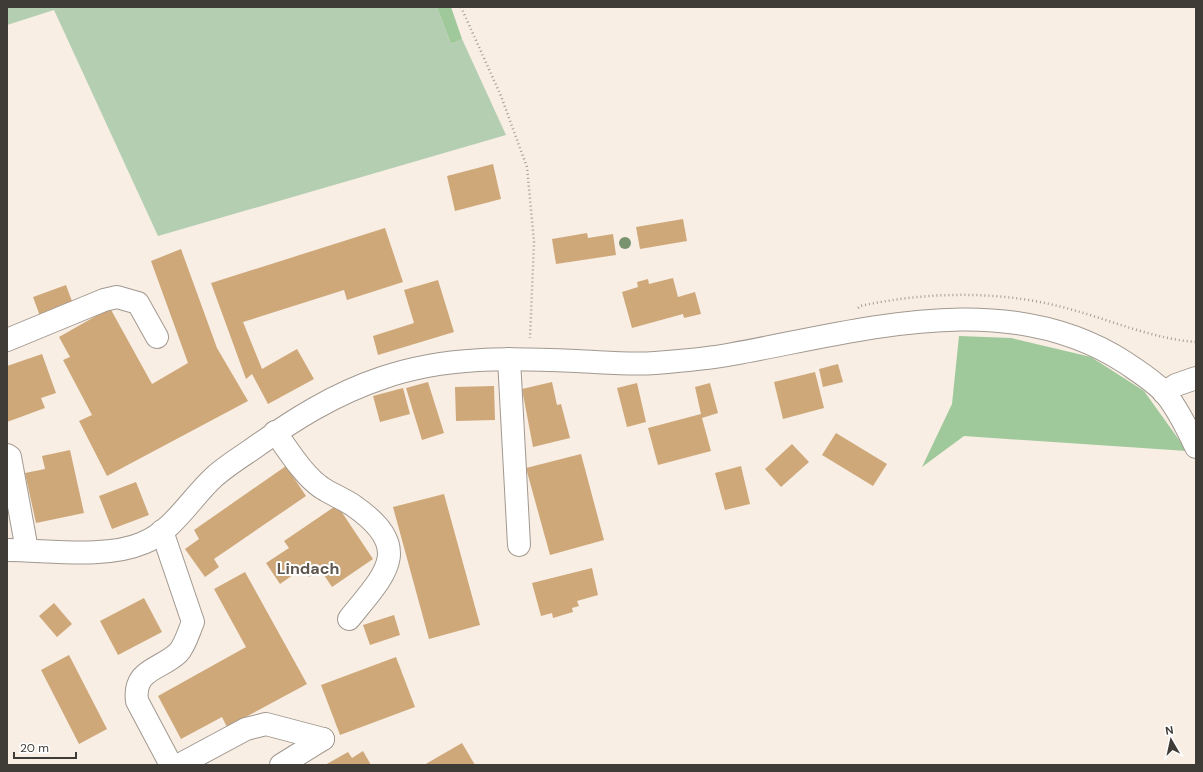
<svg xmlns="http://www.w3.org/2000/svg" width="1203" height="772" viewBox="0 0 1203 772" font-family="'DM Sans',sans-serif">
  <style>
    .green { fill: #b4ceb1 }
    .forest { fill: #9fc89b }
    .building { fill: #cfa87a }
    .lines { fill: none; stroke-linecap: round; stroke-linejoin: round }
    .minor-casing { stroke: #a1988f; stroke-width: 24 }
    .path { stroke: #a39c95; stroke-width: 2.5; stroke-dasharray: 1 3; stroke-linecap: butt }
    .minor { stroke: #fff; stroke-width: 22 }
    .tree { fill: #78936e }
    .labels { text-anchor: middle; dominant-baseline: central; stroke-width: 4; stroke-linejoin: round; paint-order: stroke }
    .quarter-label { font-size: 16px; font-weight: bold; fill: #5e564d; stroke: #fff }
  </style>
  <rect width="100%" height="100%" fill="#f8eee4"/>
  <polygon class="green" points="7,7 437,7 451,44 462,39 506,135 158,236 54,10 7,25"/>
  <g class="forest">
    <polygon points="437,7 451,7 462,39 451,44"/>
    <polygon points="959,336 1011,338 1091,357 1144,391 1187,451 964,436 922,467 952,404"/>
  </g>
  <g class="building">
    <polygon points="493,164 501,199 455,211 447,176"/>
    <polygon points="683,219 687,241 640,249 636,227"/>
    <polygon points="385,228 403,282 347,300 344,290 243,322 262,369 297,349 314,379 268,404 252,374 246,379 211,283"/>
    <polygon points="587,233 588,238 613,234 616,255 556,264 552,239"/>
    <polygon points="181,249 217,348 248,401 107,476 79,421 92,415 63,360 70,357 59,337 110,308 152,384 188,363 151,261"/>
    <polygon points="673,278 678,297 695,292 701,314 684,318 683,314 632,328 622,292 638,287 637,282 648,279 649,284"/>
    <polygon points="438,280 454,332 378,355 373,336 414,323 404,290"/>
    <polygon points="66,285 73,304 40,316 33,297"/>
    <polygon points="42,354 56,393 41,398 45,408 7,422 7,366"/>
    <polygon points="838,364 843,382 823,387 819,369"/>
    <polygon points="815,372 824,408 783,419 774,382"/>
    <polygon points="428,382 444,433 422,440 406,388"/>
    <polygon points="552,382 557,405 561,404 570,438 533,447 522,389"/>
    <polygon points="637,383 646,422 627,427 617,388"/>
    <polygon points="710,383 718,413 702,418 711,451 658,465 648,428 701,414 695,387"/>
    <polygon points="494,386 495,420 456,421 455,387"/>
    <polygon points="403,388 410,414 380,422 373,396"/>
    <polygon points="836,433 887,464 873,486 822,455"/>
    <polygon points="792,444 809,462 781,487 765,469"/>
    <polygon points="70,450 84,513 36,523 25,473 45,469 42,456"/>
    <polygon points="581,454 604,540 550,555 526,468"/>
    <polygon points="286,466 306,496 214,559 219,567 205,577 185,549 199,539 194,530"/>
    <polygon points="741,466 750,504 725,510 715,473"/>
    <polygon points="136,482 149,515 112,529 99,496"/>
    <polygon points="444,494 480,625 429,639 393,507"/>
    <polygon points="337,505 373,559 332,587 320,569 309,577 303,568 280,584 266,563 289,548 284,541"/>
    <polygon points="592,568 598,595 577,601 579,606 572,608 573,612 553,618 552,613 541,616 532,583"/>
    <polygon points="245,572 307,684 227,727 222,717 181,739 158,696 246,647 214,589"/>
    <polygon points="144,598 162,632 118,655 100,621"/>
    <polygon points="54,603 72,624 57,637 39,616"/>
    <polygon points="394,615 400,635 370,645 363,625"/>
    <polygon points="69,655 107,729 79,744 41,670"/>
    <polygon points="396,657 415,707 340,735 321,685"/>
    <polygon points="462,743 475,765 424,765"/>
    <polygon points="363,751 371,765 325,765 348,752 352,758"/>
  </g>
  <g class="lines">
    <defs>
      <g id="minor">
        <polyline points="7,340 104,300 117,297 138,303 157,337"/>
        <polyline points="509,359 519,545"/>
        <polyline points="1164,393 1176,385 1196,378"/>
        <path d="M275 432C289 451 303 475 322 488 333 495 344 499 354 506 415 549 385 574 349 619"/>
        <polyline points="7,455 10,457 27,550"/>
        <path d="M162 531 193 622C189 631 185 646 178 653 160 670 133 669 137 701L171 765"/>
        <path d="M7 550C48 550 106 559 143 543 173 531 191 498 214 477 225 467 239 458 251 450 293 420 334 394 382 378 445 356 511 358 576 361 602 362 629 365 655 363 681 361 707 359 733 354 861 331 1007 285 1126 363 1139 372 1152 380 1163 391 1176 405 1188 430 1196 447"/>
        <polyline points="179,765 246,729 266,724 323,739"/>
        <polyline points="281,765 323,739"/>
      </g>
    </defs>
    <use href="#minor" class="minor-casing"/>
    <g class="path">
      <polyline points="461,7 501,96 527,167 534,242 530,338"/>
      <path d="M858 308 860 306C929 291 1005 290 1073 310 1113 321 1154 339 1196 342"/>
    </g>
    <use href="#minor" class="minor"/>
  </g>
  <circle class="tree" cx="625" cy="243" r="6"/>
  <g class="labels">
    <g class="quarter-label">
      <text x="308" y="568">Lindach</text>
    </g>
  </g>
  <rect width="1203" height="772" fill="none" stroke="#3f3b37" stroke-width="16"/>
  <g transform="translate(1171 740) rotate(351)" stroke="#ffffff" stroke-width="3" paint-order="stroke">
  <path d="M0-3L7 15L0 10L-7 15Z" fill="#3f3b37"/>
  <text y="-6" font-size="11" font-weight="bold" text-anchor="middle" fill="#3f3b37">N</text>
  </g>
  <path d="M14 752v6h62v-6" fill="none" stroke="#3f3b37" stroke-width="2"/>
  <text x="20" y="752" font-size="12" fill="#3f3b37" stroke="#ffffff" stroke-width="3" paint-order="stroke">20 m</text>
</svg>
